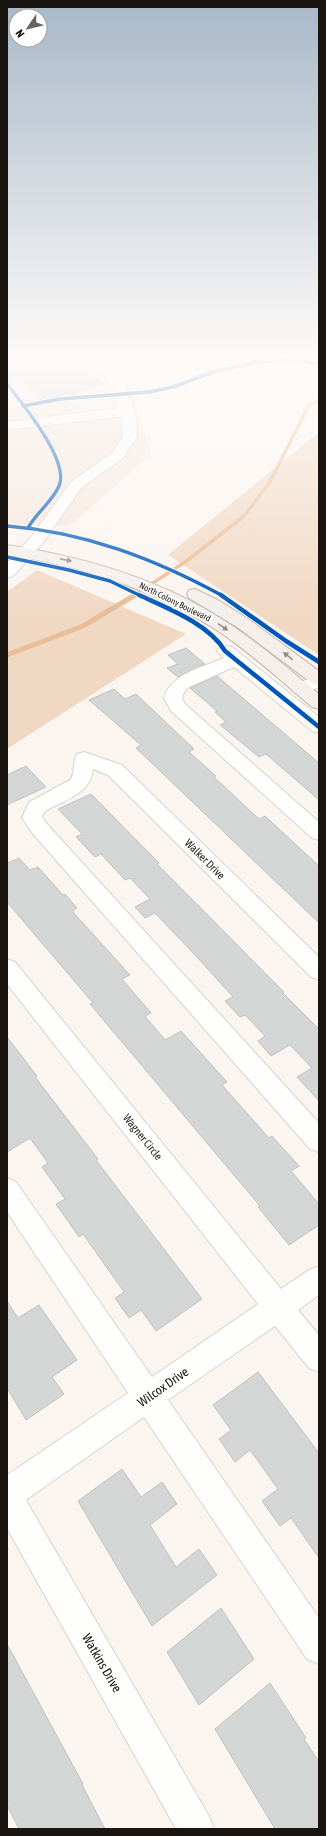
<svg xmlns="http://www.w3.org/2000/svg" width="326" height="1836" viewBox="0 0 326 1836" font-family="'Asap Condensed',sans-serif">
  <style>
    .built { fill: #f4e7dd }
    .green { fill: #f1d8c3 }
    .lines { fill: none; stroke-linecap: round; stroke-linejoin: round }
    .stream-far1 { stroke: #e8bd98; stroke-width: 3.5 }
    .stream { stroke: #e8bd98; stroke-width: 5 }
    .building { fill: #d4d5d5; stroke: #c1c1c1 }
    .minor-casing { stroke: #d8d2cd; stroke-width: 2 }
    .major-casing { stroke: #bfb4aa; stroke-width: 2 }
    .minor { fill: #fefefd; fill-rule: evenodd }
    .major { fill: #f4efea; fill-rule: evenodd }
    .cycleway-far1-casing { stroke: #fff; stroke-width: 5 }
    .cycleway-casing { stroke: #fff; stroke-width: 6 }
    .cycleway-far1 { stroke: #0057b8; stroke-width: 3.5 }
    .cycleway { stroke: #0057b8; stroke-width: 4.5 }
    .oneway { fill: #928d88 }
    .labels { text-anchor: middle; dominant-baseline: central; stroke-width: 4; stroke-linejoin: round; paint-order: stroke }
    .far-street-label { font-size: 9px; fill: #1a1510; stroke: #fff }
    .street-label { font-size: 11px; fill: #1a1510; stroke: #fff }
    .near-street-label { font-size: 13px; fill: #1a1510; stroke: #fff }
  </style>
  <rect width="100%" height="100%" fill="#fbf5f0"/>
  <polygon class="built" points="7,358 178,358 127,380 151,454 69,526 7,524"/>
  <g class="green">
    <polygon points="319,432 319,655 168,555"/>
    <polygon points="37,570 186,634 7,749 7,592"/>
  </g>
  <g class="lines">
    <polyline class="stream-far1" points="133,596 188,560 244,516 270,482 309,405 319,401"/>
    <polyline class="stream" points="7,655 83,626 135,595"/>
  </g>
  <g class="building">
    <polygon points="7,358 65,358 104,384 48,400 16,377 7,380"/>
    <polygon points="186,648 205,664 178,677 167,668 178,664 168,655"/>
    <polygon points="217,676 319,763 319,800 266,754 259,757 220,725 226,722 215,712 217,711 190,688"/>
    <polygon points="114,689 125,699 136,694 194,749 189,752 216,776 214,777 259,819 265,816 319,866 319,923 136,748 141,745 89,700"/>
    <polygon points="26,766 46,787 7,805 7,775"/>
    <polygon points="91,794 159,863 157,864 284,992 283,993 319,1029 319,1101 297,1077 312,1068 290,1045 271,1056 258,1041 265,1036 245,1015 240,1017 225,1001 233,997 196,956 155,913 145,918 135,907 150,899 130,878 125,880 101,854 95,857 76,837 82,834 58,809"/>
    <polygon points="19,858 30,870 38,867 63,895 65,894 77,908 72,911 130,975 122,979 151,1013 145,1016 165,1040 181,1031 227,1082 222,1085 269,1138 272,1136 299,1166 291,1171 319,1204 319,1225 289,1245 258,1207 260,1206 90,1004 93,1003 7,902 7,863"/>
    <polygon points="7,1037 37,1076 35,1077 98,1159 96,1160 202,1299 156,1331 141,1310 129,1318 115,1298 124,1292 83,1234 79,1237 56,1204 65,1199 42,1167 48,1163 30,1138 7,1152"/>
    <polygon points="7,1301 18,1318 39,1305 77,1360 52,1377 64,1394 26,1420 7,1388"/>
    <polygon points="258,1372 319,1453 319,1558 291,1518 280,1526 262,1501 278,1489 250,1450 235,1462 219,1439 231,1430 213,1405"/>
    <polygon points="122,1469 141,1497 162,1482 177,1504 150,1525 176,1567 199,1549 217,1575 152,1626 78,1501"/>
    <polygon points="221,1608 254,1659 199,1705 167,1652"/>
    <polygon points="7,1644 83,1784 82,1785 105,1829 19,1829 7,1805"/>
    <polygon points="270,1683 306,1738 304,1739 319,1762 319,1829 275,1829 215,1729"/>
  </g>
  <g class="lines">
    <defs>
      <g id="minor">
        <polygon points="84,358 98,358 111,367 123,380 136,416 137,436 123,458 81,488 43,543 13,576 7,578 7,563 31,537 71,482 113,452 123,436 122,416 7,430 7,422 119,408 110,381"/>
        <path d="M226 646 232 647 319 717V733L312 731 234 667 189 687 184 692 182 698 185 704 319 822V840L312 838 171 711 164 698C170 674 203 667 224 658L217 651 220 647Z"/>
        <polygon points="319,674 319,687 301,695 295,693 292,689 295,685"/>
        <path d="M84 752 122 765 319 957V980L311 977 108 775 93 769C92 793 63 801 45 811L42 817 47 824 319 1123V1152L310 1149 33 834 22 818 29 802 70 780C76 772 72 762 77 754Z"/>
        <polygon points="7,959 15,962 281,1289 309,1270 319,1266 319,1295 298,1310 319,1335 319,1372 309,1368 275,1326 168,1400 319,1618 319,1664 307,1659 144,1417 26,1500 209,1816 214,1829 176,1829 7,1528 7,1475 128,1393 7,1212 7,1178 16,1182 152,1377 258,1304 7,984"/>
      </g>
      <g id="major">
        <path d="M7 545C85 557 162 579 228 623 260 644 289 669 319 694V709L312 707C281 681 250 652 215 629 151 588 81 566 7 555Z"/>
        <polygon points="195,589 218,600 250,620 319,671 319,686 313,684 237,627 189,598 187,594 189,590"/>
      </g>
    </defs>
    <use href="#minor" class="minor-casing"/>
    <use href="#major" class="major-casing"/>
    <use href="#minor" class="minor"/>
    <use href="#major" class="major"/>
    <defs>
      <g id="cycleway-far1">
        <path d="M8 385C23 405 70 461 59 486 52 502 36 513 28 528"/>
        <polyline points="23,406 60,399 149,392 173,387 213,372 256,362 296,360 319,364"/>
        <path d="M7 526C85 532 155 559 223 596"/>
        <polyline points="7,557 69,570 110,581 141,596"/>
      </g>
      <g id="cycleway">
        <path d="M139 595C167 608 209 624 225 651L319 727"/>
        <polyline points="221,595 286,641 319,662"/>
      </g>
    </defs>
    <use href="#cycleway-far1" class="cycleway-far1-casing"/>
    <use href="#cycleway" class="cycleway-casing"/>
    <use href="#cycleway-far1" class="cycleway-far1"/>
    <use href="#cycleway" class="cycleway"/>
  </g>
  <defs><path id="oneway-solid" d="M-6-.8H1V-3.2L6.5 0L1 3.2V.8H-6Z"/></defs>
  <g class="oneway">
    <use href="#oneway-solid" transform="translate(66 560) rotate(11)"/>
    <use href="#oneway-solid" transform="translate(223 627) rotate(35)"/>
    <use href="#oneway-solid" transform="translate(288 656) rotate(-142)"/>
  </g>
  <linearGradient id="sky" x2="0" y2="1"><stop stop-color="#a8b8c8"/><stop offset="0.58" stop-color="#fdfaf8"/><stop offset="1" stop-color="#fdfaf8" stop-opacity="0"/></linearGradient>
  <rect width="326" height="615" fill="url(#sky)"/>
  <g class="labels">
    <g class="far-street-label">
      <text transform="translate(175 602) rotate(26)">North Colony Boulevard</text>
    </g>
    <g class="street-label">
      <text transform="translate(205 859) rotate(45)">Walker Drive</text>
      <text transform="translate(143 1137) rotate(51)">Wagner Circle</text>
    </g>
    <g class="near-street-label">
      <text transform="translate(163 1387) rotate(-35)">Wilcox Drive</text>
      <text transform="translate(102 1663) rotate(60)">Watkins Drive</text>
    </g>
  </g>
  <rect width="326" height="1836" fill="none" stroke="#1a1510" stroke-width="16"/>
  <g transform="translate(28 28) rotate(235)"><circle r="19" fill="#ffffff" stroke="#a3a19f"/>
  <path d="M0-3L7 15L0 10L-7 15Z" fill="#69635e"/>
  <text y="-6" font-size="11" font-weight="bold" text-anchor="middle" fill="#1a1510">N</text>
  </g>
</svg>
